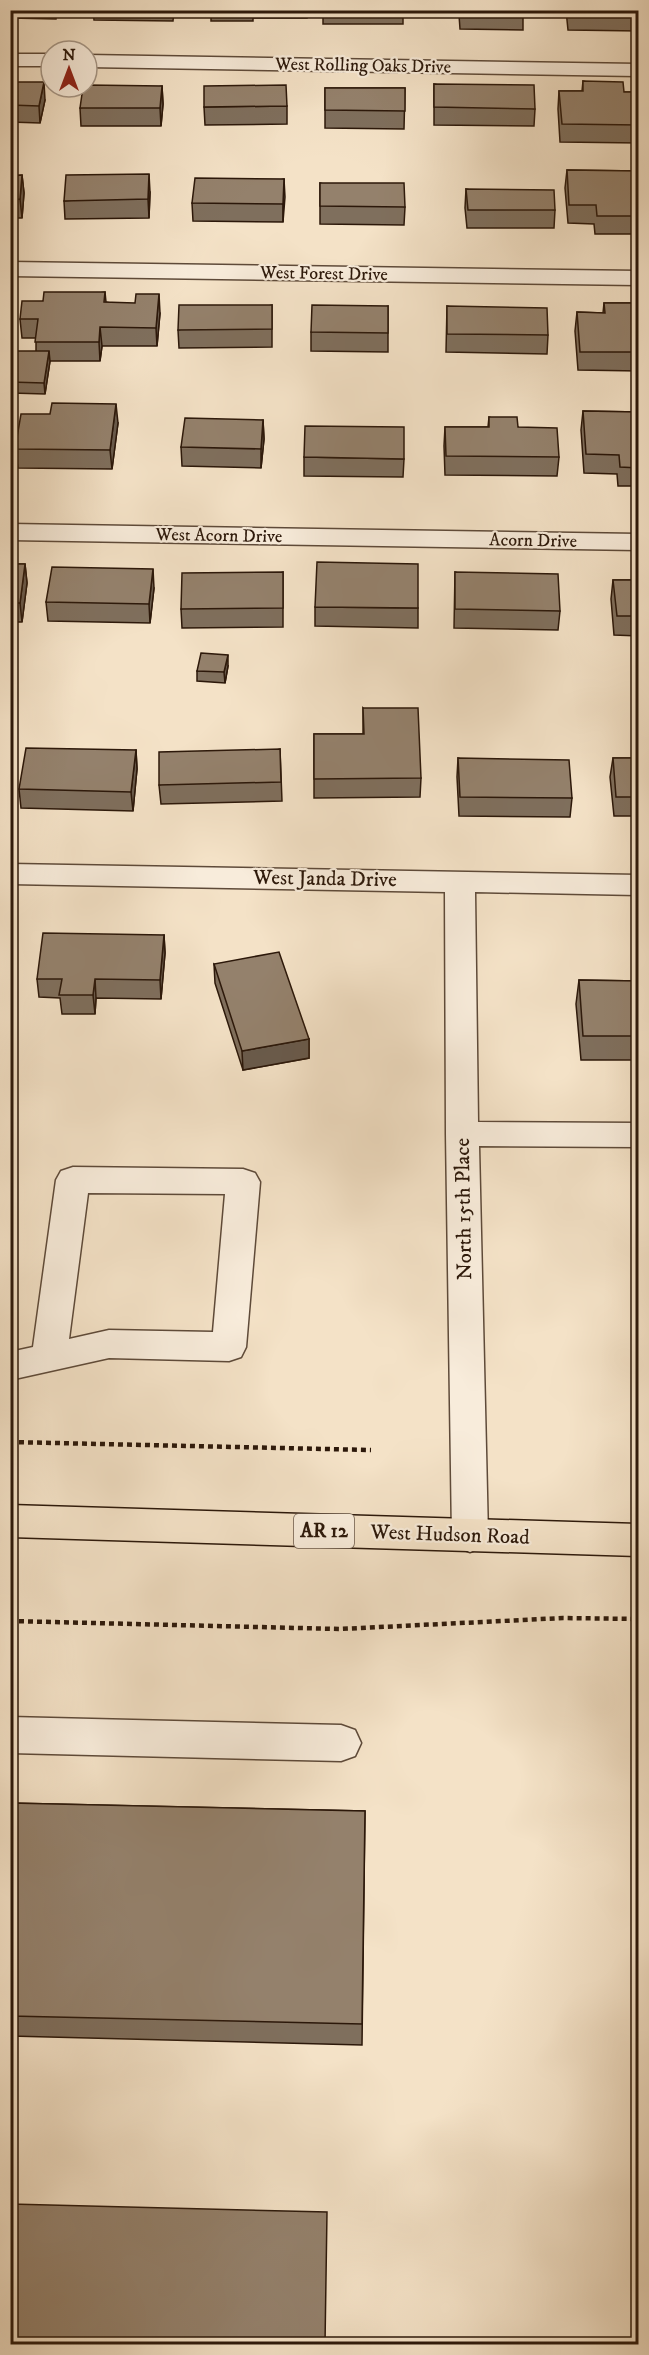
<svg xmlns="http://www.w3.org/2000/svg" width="649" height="2355" viewBox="0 0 649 2355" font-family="'IM FELL DW Pica',serif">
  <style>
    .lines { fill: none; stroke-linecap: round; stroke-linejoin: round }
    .minor-casing { stroke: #5e4a39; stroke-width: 3 }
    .highway-casing { stroke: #2c180a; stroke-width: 3 }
    .path { stroke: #2c180a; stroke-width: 4.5; stroke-dasharray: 5 4; stroke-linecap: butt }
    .minor { fill: #f8ecdb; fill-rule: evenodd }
    .highway { fill: #f4e2c7; fill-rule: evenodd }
    .wall { fill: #7f6f5d; stroke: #2c180a; stroke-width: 1.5 }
    .shaded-wall { fill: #685a4c; stroke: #2c180a; stroke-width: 1.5 }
    .building { fill: #94816c; stroke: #2c180a; stroke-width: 1.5 }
    .labels { text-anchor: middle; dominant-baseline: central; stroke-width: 4.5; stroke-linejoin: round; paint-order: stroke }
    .far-street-label { font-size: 18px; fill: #2c180a; stroke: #f8ecdb }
    .shield { fill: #f8ecdb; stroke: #695849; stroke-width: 1.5 }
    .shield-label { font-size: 20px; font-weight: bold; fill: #2c180a }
    .street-label { font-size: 21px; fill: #2c180a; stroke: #f8ecdb }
  </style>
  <rect width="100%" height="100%" fill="#f4e2c7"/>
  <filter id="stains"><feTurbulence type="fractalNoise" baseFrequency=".00333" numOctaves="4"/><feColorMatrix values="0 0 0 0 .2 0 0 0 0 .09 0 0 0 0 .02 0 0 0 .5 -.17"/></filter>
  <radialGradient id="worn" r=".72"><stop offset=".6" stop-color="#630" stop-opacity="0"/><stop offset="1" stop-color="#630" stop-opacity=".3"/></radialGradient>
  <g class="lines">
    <defs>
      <g id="minor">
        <rect x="10" y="54" width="41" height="12"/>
        <polygon points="87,55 638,64 638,76 87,67"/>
        <polygon points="10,262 638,271 638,285 10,276"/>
        <polygon points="10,524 638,534 638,550 10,540"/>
        <polygon points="10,864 638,875 638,895 475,892 478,1122 638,1123 638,1147 479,1146 488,1536 483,1547 470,1552 457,1547 452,1536 446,1134 445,892 10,884"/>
        <path d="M73 1167 243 1169 255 1173 260 1182 246 1347 241 1357 229 1361 109 1358 10 1380V1352L33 1347 56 1180 61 1171ZM88 1193 225 1194 213 1332 109 1330 69 1339Z"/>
        <polygon points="10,1717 341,1725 355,1730 361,1743 355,1756 341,1761 10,1753"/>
      </g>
      <polygon id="highway" points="10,1505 638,1524 638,1556 10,1537"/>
    </defs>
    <use href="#minor" class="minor-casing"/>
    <use href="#highway" class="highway-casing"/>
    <g class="path">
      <polyline points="10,1442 371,1450"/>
      <polyline points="10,1621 340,1629 563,1618 638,1619"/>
    </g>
    <use href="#minor" class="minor"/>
    <use href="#highway" class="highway"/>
  </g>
  <g class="wall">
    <polygon points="10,10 57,10 56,19 10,18"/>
    <polygon points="93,10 174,10 173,21 94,20"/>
    <polygon points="211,10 307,10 307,18 253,18 253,21 211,21"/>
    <rect x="323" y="10" width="80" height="14"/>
    <polygon points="439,10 523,10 523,30 460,29 459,15 439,15"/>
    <polygon points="566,10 639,10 639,31 568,30"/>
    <polygon points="583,81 624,92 639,92 639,143 560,142 558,109 559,91 582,91"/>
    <polygon points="10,82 45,100 40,123 10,122"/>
    <polygon points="434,84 535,109 534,126 434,125"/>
    <polygon points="162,86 163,104 161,126 81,126 80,108"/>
    <polygon points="325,88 405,88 404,129 325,128"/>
    <polygon points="287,106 287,124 205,125 204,107"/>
    <polygon points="567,170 639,171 638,234 595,234 594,224 568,223 565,188"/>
    <polygon points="22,175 24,193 22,218 10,218 10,176"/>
    <polygon points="284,179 283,222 193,221 192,203"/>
    <polygon points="320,183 405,207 404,225 320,224"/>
    <polygon points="466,189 555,210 554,228 467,228 465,208"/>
    <polygon points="150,192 149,218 65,219 64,201"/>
    <polygon points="105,292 106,302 160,313 157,346 102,346 100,361 50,361 45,394 11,393 10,381 36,351 36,338 22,338 20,319 43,301"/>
    <polygon points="604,303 639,303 639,371 578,370 575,331 577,312 603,313"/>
    <polygon points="272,305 272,347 179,348 178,330"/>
    <polygon points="388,306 388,352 311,351 311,332"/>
    <polygon points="447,306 548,335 547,354 446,352"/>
    <polygon points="583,411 639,412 639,486 618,486 617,474 584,473 581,430"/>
    <polygon points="489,417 518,427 559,457 557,476 445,475 444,446 445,427 488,427"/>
    <polygon points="263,420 264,439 261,468 182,466 181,447"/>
    <polygon points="118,423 112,469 18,468 15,449"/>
    <polygon points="304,457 404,459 403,477 304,476"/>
    <polygon points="10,564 25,564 27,583 22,622 10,622"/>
    <polygon points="283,572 283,627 182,628 181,609"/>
    <polygon points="455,572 560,611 558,630 454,628"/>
    <polygon points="613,580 639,580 639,636 614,635 611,599"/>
    <polygon points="154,588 150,623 48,621 46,602"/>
    <polygon points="315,607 418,608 418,628 315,626"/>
    <polygon points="228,666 225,683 197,681 197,671"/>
    <polygon points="363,708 421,778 420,797 314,798 314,734 363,734"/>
    <polygon points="280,749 282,801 161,804 159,785"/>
    <polygon points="136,750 137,769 133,811 21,808 19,789"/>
    <polygon points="458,758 572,798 570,817 459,816 457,777"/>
    <polygon points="613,758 639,758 639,816 614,816 610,777"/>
    <polygon points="164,935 165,953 161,999 96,998 95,1014 62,1014 60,998 39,997 37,979"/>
    <polygon points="214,964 309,1039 309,1058 243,1070 215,983"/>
    <polygon points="579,980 639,981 639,1060 581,1060 576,1004"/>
    <polygon points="10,1803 365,1811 362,2045 10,2036"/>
  </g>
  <g class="shaded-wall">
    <polygon points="44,82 45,100 40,123 39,106"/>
    <polygon points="162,86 163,104 161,126 160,108"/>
    <polygon points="149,174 150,192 149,218 148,199"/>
    <polygon points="22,175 24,193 22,218 20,199"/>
    <polygon points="284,179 285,197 283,222 283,204"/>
    <polygon points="159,294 160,313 157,346 156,328"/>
    <polygon points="100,327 102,346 100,361 99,342"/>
    <polygon points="49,351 50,361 45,394 44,383"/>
    <polygon points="116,404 118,423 112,469 110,450"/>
    <polygon points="263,420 264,439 261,468 261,449"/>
    <polygon points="25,564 27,583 22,622 20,603"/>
    <polygon points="153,569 154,588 150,623 149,604"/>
    <polygon points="228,655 228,666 225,683 224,672"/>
    <polygon points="136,750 137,769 133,811 131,792"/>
    <polygon points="11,928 14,947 11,991 10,936"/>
    <polygon points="164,935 165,953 161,999 160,980"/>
    <polygon points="95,979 96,998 95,1014 93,995"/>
    <polygon points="309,1039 309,1058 243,1070 242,1051"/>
  </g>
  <g class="building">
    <polygon points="460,10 523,10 524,12 460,12"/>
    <rect x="569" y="10" width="70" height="3"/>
    <polygon points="583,81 623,82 624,92 639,92 639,125 562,124 559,91 583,91"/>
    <polygon points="10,82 44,82 39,106 10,105"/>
    <polygon points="434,84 534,85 535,109 434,107"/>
    <polygon points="87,85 162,86 160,108 80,108 83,87 87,87"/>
    <polygon points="286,85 287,106 204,107 204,86"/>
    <polygon points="325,88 405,88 405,111 325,110"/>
    <polygon points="567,170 639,171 639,216 597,216 596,205 569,205"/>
    <polygon points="149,174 148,199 64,201 66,175"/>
    <polygon points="22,175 20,199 10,200 10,176"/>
    <polygon points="195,178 284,179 283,204 192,203"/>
    <polygon points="320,183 404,183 405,207 320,206"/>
    <polygon points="466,189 554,190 555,210 468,210"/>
    <polygon points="44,292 105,292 104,302 135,303 136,294 159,294 156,328 100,327 99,342 35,342 38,319 20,319 22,301 43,301"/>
    <polygon points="604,303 639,303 639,352 580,352 577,312 605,313"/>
    <polygon points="179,305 272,305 272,329 178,330"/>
    <polygon points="312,305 388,306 388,333 311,332"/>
    <polygon points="447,306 547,308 548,335 447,334"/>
    <polygon points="16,351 49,351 44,383 10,382"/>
    <polygon points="52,403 116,404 110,450 15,449 21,414 50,414"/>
    <polygon points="583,411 639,412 639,468 620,467 619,455 586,454"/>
    <polygon points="489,417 517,417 518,427 557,428 559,457 446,456 445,427 489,427"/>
    <polygon points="185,418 263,420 261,449 181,447"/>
    <polygon points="305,426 404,427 404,459 304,457"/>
    <polygon points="317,562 418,564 418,608 315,607"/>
    <polygon points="10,564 25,564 20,603 10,603"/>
    <polygon points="52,567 153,569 149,604 46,602"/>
    <polygon points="283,572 283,608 181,609 182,573"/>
    <polygon points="455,572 558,574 560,611 455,609"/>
    <polygon points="613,580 639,580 639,616 617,616"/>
    <polygon points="201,653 228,655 224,672 197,671"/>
    <polygon points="363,708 418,708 421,778 314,779 314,734 364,734"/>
    <polygon points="26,748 136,750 131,792 19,789"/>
    <polygon points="280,749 281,782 159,785 159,752"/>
    <polygon points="458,758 569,760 572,798 460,797"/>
    <polygon points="613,758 639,758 639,797 616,797"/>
    <polygon points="43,933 164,935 160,980 95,979 93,995 59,995 62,979 37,979"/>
    <polygon points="279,952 309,1039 242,1051 214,964"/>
    <polygon points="579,980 639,981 639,1036 583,1036"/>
    <polygon points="10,1803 365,1811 362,2024 10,2016"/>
    <polygon points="10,2204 327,2212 325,2344 10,2344"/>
  </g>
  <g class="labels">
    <g class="far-street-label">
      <text transform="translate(363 66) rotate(1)">West Rolling Oaks Drive</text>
      <text transform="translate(324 274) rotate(1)">West Forest Drive</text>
      <text transform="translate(219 536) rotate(1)">West Acorn Drive</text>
      <text transform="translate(533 541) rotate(1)">Acorn Drive</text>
    </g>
    <rect class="shield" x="294" y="1514" width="60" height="34" rx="4.5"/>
    <g class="shield-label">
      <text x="324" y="1531">AR 12</text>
    </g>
    <g class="street-label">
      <text transform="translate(325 879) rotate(1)">West Janda Drive</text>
      <text transform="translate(464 1209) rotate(-91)">North 15th Place</text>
      <text transform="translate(450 1535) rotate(2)">West Hudson Road</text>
    </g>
  </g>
  <rect width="649" height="2355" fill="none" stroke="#f4e2c7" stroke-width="36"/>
  <rect x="12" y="12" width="625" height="2331" fill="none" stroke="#2c180a" stroke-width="3"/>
  <rect x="18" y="18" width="613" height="2319" fill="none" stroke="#2c180a" stroke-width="1.5"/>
  <g transform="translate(69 69)"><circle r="28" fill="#f8ecdb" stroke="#a69787" stroke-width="1.5"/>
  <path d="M0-4.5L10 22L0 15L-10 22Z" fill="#8f2418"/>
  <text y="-9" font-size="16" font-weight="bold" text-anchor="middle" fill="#2c180a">N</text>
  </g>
  <rect width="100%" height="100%" filter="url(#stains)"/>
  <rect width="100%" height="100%" fill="url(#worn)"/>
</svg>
